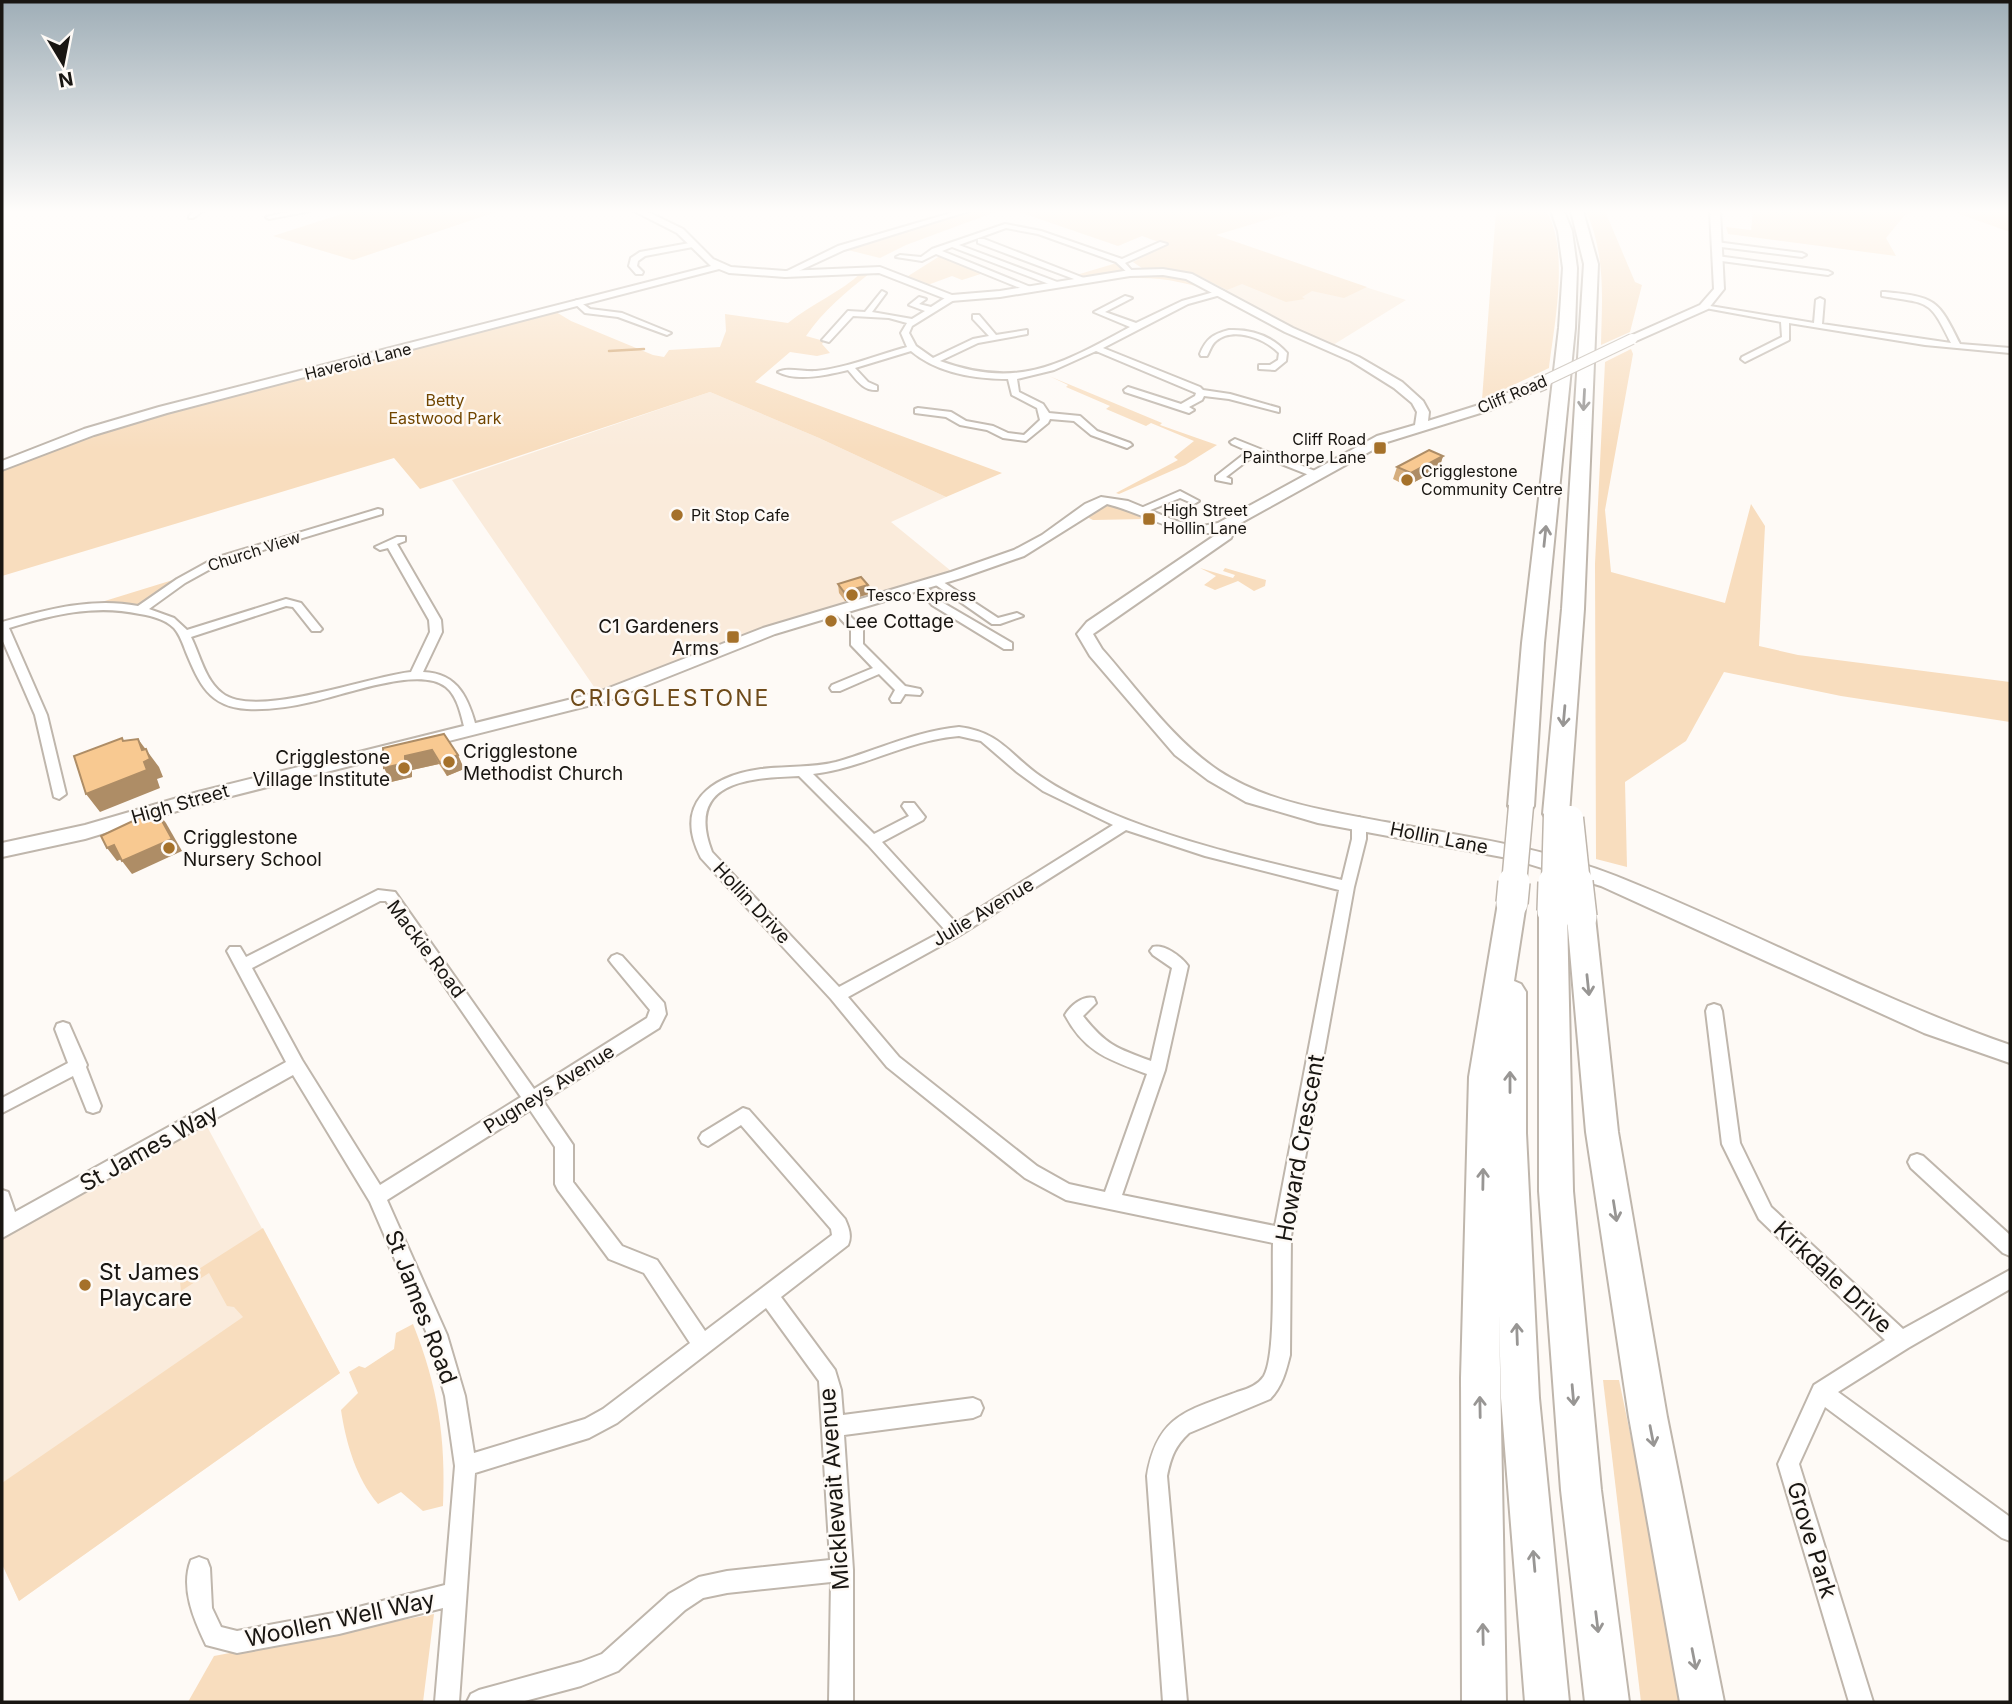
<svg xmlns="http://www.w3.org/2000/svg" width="2012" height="1704" viewBox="0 0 2012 1704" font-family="Inter,sans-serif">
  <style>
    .built { fill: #faebdb }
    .green { fill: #f8ddbe }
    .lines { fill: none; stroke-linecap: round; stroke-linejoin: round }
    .stream { stroke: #d2a46e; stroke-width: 2.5 }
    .street-casing { stroke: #bfb6ac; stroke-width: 4 }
    .secondary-casing { stroke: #bfb6ac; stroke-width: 4 }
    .highway-casing { stroke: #bfb6ac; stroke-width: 4 }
    .street { fill: #fff; fill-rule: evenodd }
    .secondary { fill: #fff; fill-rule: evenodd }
    .highway { fill: #fff; fill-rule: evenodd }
    .secondary-bridge-far1-casing { stroke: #bfb6ac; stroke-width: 12; stroke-linecap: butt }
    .secondary-bridge-casing { stroke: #bfb6ac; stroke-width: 17; stroke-linecap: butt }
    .highway-bridge-far1-casing { stroke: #bfb6ac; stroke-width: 27; stroke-linecap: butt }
    .highway-bridge-casing { stroke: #bfb6ac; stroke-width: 34; stroke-linecap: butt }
    .secondary-bridge-far1 { stroke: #fff; stroke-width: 10 }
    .secondary-bridge { stroke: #fff; stroke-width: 14 }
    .highway-bridge-far1 { stroke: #fff; stroke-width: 24 }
    .highway-bridge { stroke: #fff; stroke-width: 31 }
    .wall { fill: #d5ad7d }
    .shaded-wall { fill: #ae8d66 }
    .building { fill: #f8c991; stroke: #ae8d66; stroke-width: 2 }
    .oneway { stroke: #989694 }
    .poi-dot { fill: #a5712a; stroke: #fefaf6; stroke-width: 2.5 }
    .labels { text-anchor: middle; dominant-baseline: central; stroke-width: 5; stroke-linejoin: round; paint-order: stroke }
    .far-street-label { font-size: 16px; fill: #191612; stroke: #fefaf6 }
    .far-park-label { font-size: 16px; fill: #714600; stroke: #fefaf6 }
    .far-poi-label { font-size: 16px; fill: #191612; stroke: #fefaf6; text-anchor: start }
    .poi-label { font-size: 19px; fill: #191612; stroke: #fefaf6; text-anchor: start }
    .street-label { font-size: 19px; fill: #191612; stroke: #fefaf6 }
    .quarter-label { font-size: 23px; letter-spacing: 2px; fill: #6f4b1a; stroke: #fefaf6 }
    .near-street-label { font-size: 23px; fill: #191612; stroke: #fefaf6 }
    .near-poi-label { font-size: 23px; fill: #191612; stroke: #fefaf6; text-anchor: start }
  </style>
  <rect width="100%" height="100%" fill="#fefaf6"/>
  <g class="built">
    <polygon points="1157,250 1353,283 1406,300 1333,345 1281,324 1201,276 1185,271 1142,268 1133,262"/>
    <polygon points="710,392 819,438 946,497 891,522 956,575 838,610 601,697 452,480"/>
    <polygon points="203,1119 340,1373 19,1601 2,1564 2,1229"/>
  </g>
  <g class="green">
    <polygon points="351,211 499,211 353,260 273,236"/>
    <polygon points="966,211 998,211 906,245 880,258 844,249"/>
    <polygon points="1016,211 1296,211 1216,235 1367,287 1344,298 1312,291 1302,297 1305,299 1286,302 1242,284 1227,290 1193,273 1142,268 1133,262 1167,245 1142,236 1118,246"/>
    <path d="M1496 211H1546C1570 248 1554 326 1549 368L1482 400Z"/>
    <path d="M1586 211H1605L1635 282 1642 285 1630 332 1601 345C1602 299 1606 255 1586 211Z"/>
    <polygon points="1753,211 1913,211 1904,216 1886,238 1896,256 1728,234 1726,227 1751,230"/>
    <polygon points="1957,211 2010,212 2010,232 1959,214"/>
    <polygon points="943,254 987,272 962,280 952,276 925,286 905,278"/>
    <path d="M1120 262 1130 273 1179 274 1217 293C1192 284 1167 278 1140 278 1118 277 1095 284 1073 276Z"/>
    <path d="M862 272 870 273C847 291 822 312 806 336L824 341 822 344 830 353 817 356 790 352 755 382 1002 473 946 497 819 438 710 392 420 489 394 458 2 576V466L89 432 551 309 571 321 653 355 664 357 669 350 720 347 726 331 725 314 788 323C811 304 840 293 862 272Z"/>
    <polygon points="1631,349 1633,354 1605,510 1611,572 1725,603 1751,504 1765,526 1759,646 1798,655 2010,682 2010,722 1841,696 1724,672 1686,741 1625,782 1627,867 1596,859 1595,564 1605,362"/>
    <polygon points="1049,376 1162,423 1160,425 1217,445 1185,465 1119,494 1116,493 1178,460 1174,457 1194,441 1151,423 1146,426 1106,409 1110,406 1066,387 1068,385"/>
    <polygon points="1112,505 1146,519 1093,520 1087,517 1103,506"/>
    <polygon points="1200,568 1233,578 1235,575 1223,571 1225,568 1266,580 1265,586 1254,591 1238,581 1215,590 1204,585 1216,576"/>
    <polygon points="189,575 141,609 95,604"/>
    <polygon points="263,1228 340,1373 19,1601 2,1564 2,1483 243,1317 234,1307 227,1306 209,1273 181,1291 180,1281"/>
    <path d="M413 1324C438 1387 446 1438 443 1506L423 1511 401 1492 378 1504C356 1478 346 1443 341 1410L358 1393 349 1372 359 1366 365 1368 394 1349 396 1333Z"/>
    <polygon points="1603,1380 1619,1380 1686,1702 1641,1702"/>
    <polygon points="434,1614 423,1702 188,1702 214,1656"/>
  </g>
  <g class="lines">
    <polyline class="stream" points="609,351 644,349"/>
    <defs>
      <g id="street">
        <polygon points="195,211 203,211 193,218 189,218 189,216"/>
        <polygon points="292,211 310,211 269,219 266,217"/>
        <polygon points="958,211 969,211 844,250 788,276 781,274 838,246"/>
        <polygon points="1005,224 1041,231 1122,259 1160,242 1167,244 1125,263 1134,273 1130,275 1116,262 1038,234 1006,228 959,245 1060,283 1060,287 1057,287 952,247 942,251 1033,288 1034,290 1030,292 936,254 922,261 896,257 900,255 921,257 932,249"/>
        <polygon points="978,239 984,239 1089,280 1082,282 978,243"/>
        <polygon points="695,242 698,246 645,256 638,261 637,266 643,272 642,274 636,274 629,266 631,258 640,252"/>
        <polygon points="1716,242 1802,253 1806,255 1802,257 1713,246"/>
        <polygon points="1717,256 1828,271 1832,273 1828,275 1714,260 1713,258"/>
        <path d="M1221 290 1225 292 1224 294 1188 304 1103 348 1200 387 1203 390 1230 394 1279 408V412L1229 399 1204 396 1202 400 1189 407 1194 410 1189 413 1125 392 1124 390 1128 387 1181 404 1195 396 1196 393 1096 351 1054 370 1017 379 1019 392 1043 404 1049 413 1080 416 1097 431 1130 443 1132 445 1127 448 1091 435 1074 421 1050 419 1048 423 1026 441 1003 438 987 430 960 425 946 417 915 413V409L918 408 951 412 966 421 993 426 1008 433 1024 435 1040 420 1037 408 1012 395 1008 379C975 379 937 373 911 351L855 368 868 382 877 386V390C863 391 856 379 848 370 827 375 797 382 778 372 787 367 804 372 816 371 847 368 877 355 907 347L901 333 907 323 889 318 853 316 829 342 822 340 848 311 865 312 882 291 886 293 872 312 912 319 925 311 909 305 919 297 926 299 919 304 931 307 948 296H954V300L912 326 909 333 916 346 933 358 973 339 989 336 973 319V315H979L996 335 1027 330V334L978 343 940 361C1019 390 1061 364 1130 327L1094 312 1125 296 1132 298 1105 312 1136 323 1182 301Z"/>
        <path d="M1885 292C1935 297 1938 299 1960 344L2010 348V353L1925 345 1789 323V340L1745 362 1741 359 1742 357 1782 337 1781 322 1700 307 1704 305 1814 323 1816 300 1820 298 1824 300 1822 324 1951 343C1929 298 1929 304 1882 296V292Z"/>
        <polygon points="577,300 590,309 622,313 671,333 667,335 618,317 585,313 573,302"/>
        <path d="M1229 330C1251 329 1272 336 1287 353L1286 361 1275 370 1259 369V365H1270L1278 360 1279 353C1265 339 1234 326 1216 341 1211 345 1210 351 1207 356H1201L1200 354C1206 339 1213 334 1229 330Z"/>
        <polygon points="1235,439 1320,473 1322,475 1314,477 1256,454 1226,477 1231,479 1231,483 1216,480 1216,476 1248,451 1232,444 1230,442"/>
        <polygon points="1180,491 1199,501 1194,504 1180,498 1143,513 1134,511"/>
        <path d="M378 509 382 510V514L223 562 185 583 149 609 174 618 187 630 286 599 301 603 322 629 320 631H312L293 607 286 606 191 637C200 655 205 680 222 693 256 720 369 676 411 672L430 632 429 620 388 548 380 550 375 547 397 537H405V541L397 544 441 620 442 632 423 672C459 673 469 700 477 730L475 733H467L465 730C461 715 458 697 446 687 419 665 342 696 311 702 290 707 269 710 247 709 209 707 199 683 186 652 183 644 180 635 174 628 165 619 152 616 140 614 94 604 52 615 9 628L47 715 66 794 59 799 54 797 35 715 2 639V622C46 610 91 597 138 606L177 579 215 558Z"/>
        <polygon points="937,578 998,618 1017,613 1023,616 1000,624 992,624 933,583 932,581"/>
        <polygon points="921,583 925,584 940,601 1012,643 1012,649 1004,649 932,605 915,586"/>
        <polygon points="838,607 842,608 863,629 863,644 905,686 920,689 922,692 920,695 905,694 900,702 892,702 890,699 895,690 879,674 840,691 832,691 830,688 832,685 873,668 851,645 851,630 832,610"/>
        <path d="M959 727C1000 732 1009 754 1040 776 1060 790 1083 801 1106 811 1180 843 1262 861 1342 880L1352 839V822L1359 817 1366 822V839L1354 887 1291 1236 1290 1355C1286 1371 1282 1387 1270 1399L1189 1433C1175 1446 1171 1457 1167 1476L1187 1702H1163L1147 1476C1157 1416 1186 1411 1237 1392 1248 1389 1258 1385 1264 1376 1276 1355 1272 1271 1273 1243L1066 1200 1025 1178 887 1067 831 999 701 858C673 804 710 776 761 769 786 766 811 768 836 762 878 750 916 731 959 727ZM959 736 981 741 1017 772 1043 791 1113 825 956 923 882 842 923 820 925 817 914 803H904L902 806 909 816 874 834 813 774C864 768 908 740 959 736ZM799 776 868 845 945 930 839 987 712 852C685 782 747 778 799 776ZM1126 830 1205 856 1339 890 1275 1226 1122 1195 1165 1070 1188 966C1181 956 1164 944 1153 947L1150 951 1153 955 1172 968 1151 1061C1116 1048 1106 1045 1083 1016L1096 1003 1094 998C1083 995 1070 1006 1065 1015 1085 1053 1110 1060 1147 1074L1105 1192 1069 1184 1037 1166 899 1057 848 997 960 935Z"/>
        <path d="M378 890 395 892 534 1089 647 1018 650 1010 612 964 609 960 612 956 617 954 622 956 664 1003 666 1014 659 1028 543 1101 573 1145V1182L622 1246 657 1260 705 1331 832 1235 831 1229 741 1125 708 1146 702 1143 699 1138 702 1133 743 1108 749 1110 845 1219C849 1228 852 1236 848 1245L781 1297 835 1370 841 1390 843 1415 973 1398 980 1401 983 1408 980 1415 973 1418 844 1435 853 1570V1702H829L831 1582 727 1593 703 1598 685 1610 618 1671 581 1686 521 1702H467L471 1694 479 1690 581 1662 602 1654 669 1594 699 1577 727 1571 830 1560 819 1381 766 1308 617 1423 589 1438 475 1473 459 1702H435L443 1608 339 1634 237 1653 206 1645C194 1620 180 1588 191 1560L199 1557 207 1560 210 1568 212 1608 221 1627 237 1631 339 1612 445 1585 455 1466 445 1396 428 1336 370 1202 293 1075 2 1238V1190L8 1192 15 1212 286 1062 227 951 230 947H240L246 957ZM380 901H386L521 1097 380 1185 302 1060 252 968ZM530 1110 555 1147V1184L558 1190 609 1259 644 1273 690 1343 603 1409 585 1419 474 1453 465 1396 447 1335 387 1200Z"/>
        <polygon points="1714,1004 1720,1006 1722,1011 1740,1143 1771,1207 1903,1329 2010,1270 2010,1289 1908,1348 1838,1392 2010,1517 2010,1541 2002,1538 1825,1407 1799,1464 1873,1702 1849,1702 1778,1464 1814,1385 1885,1340 1759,1219 1722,1144 1706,1011 1708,1006"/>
        <polygon points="63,1022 69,1024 87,1065 86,1067 101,1106 99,1111 93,1113 87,1111 73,1076 2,1113 2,1098 68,1063 55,1029 57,1024"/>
        <polygon points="1917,1154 1923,1156 2010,1235 2010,1256 2003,1253 1911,1168 1908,1162 1911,1156"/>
      </g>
      <g id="secondary">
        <path d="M634 211H646L683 229 713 259 731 267 785 271 880 267 952 295 1000 291 1130 270 1163 269 1192 274 1293 328 1359 357 1402 382 1423 401 1429 412 1428 421 1482 404 1533 382H1541V388L1490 410 1387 442 1237 525 1231 538 1093 634 1102 649C1139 691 1173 740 1219 771 1268 803 1328 811 1385 822 1463 836 1542 847 1616 876 1749 929 1875 998 2010 1045V1063L1924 1033 1601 886 1513 859 1318 823 1246 802 1208 780 1175 755 1090 656 1077 634 1087 622 1220 532C1178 538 1147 514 1107 504L1024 556 961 578 775 634 607 701 200 804 85 839 2 857V843L85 825 198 792 596 693 763 628 951 572 1014 550 1042 535 1085 504 1101 497 1128 501 1176 521 1203 526 1218 523 1377 436 1415 425 1417 412 1412 403 1394 388 1351 361 1285 332 1186 279 1163 275 1130 276 1000 297 951 301 879 273 785 277 729 273 719 269 167 413 94 435 2 470V461L84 429 159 407 711 266 677 233Z"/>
        <polygon points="1710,211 1720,211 1724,289 1708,309 1636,341 1628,341 1628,337 1700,305 1714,289"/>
      </g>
      <g id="highway">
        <polygon points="1551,211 1564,211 1572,231 1577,268 1575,328 1544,643 1534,806 1530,812 1521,815 1512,812 1508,806 1522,643 1559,328 1563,268 1558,231"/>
        <polygon points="1571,211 1583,211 1598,264 1584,609 1569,814 1565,820 1556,823 1547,820 1543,814 1562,609 1584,264"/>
        <polygon points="1512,893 1522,896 1526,903 1514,981 1521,984 1526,992 1526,1133 1539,1398 1569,1702 1525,1702 1501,1398 1499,1313 1506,1702 1462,1702 1461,1378 1469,1077 1498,903 1502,896"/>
        <polygon points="1553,900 1563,904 1567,911 1573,1191 1601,1490 1629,1702 1585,1702 1561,1490 1539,1191 1539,911 1543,904"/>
        <polygon points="1581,906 1591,909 1595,917 1618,1132 1667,1417 1724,1702 1680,1702 1629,1417 1586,1132 1567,917 1571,909"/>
      </g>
    </defs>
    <use href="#street" class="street-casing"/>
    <use href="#secondary" class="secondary-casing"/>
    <use href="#highway" class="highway-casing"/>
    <use href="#street" class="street"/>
    <use href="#secondary" class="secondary"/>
    <use href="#highway" class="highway"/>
    <defs>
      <polyline id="secondary-bridge-far1" points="1540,383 1632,339"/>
      <polyline id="secondary-bridge" points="1537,385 1544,382"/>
      <g id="highway-bridge-far1">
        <polyline points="1571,818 1578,884"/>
        <polyline points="1514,884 1521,806"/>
        <polyline points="1554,884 1556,814"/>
      </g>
      <g id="highway-bridge">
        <polyline points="1577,882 1581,917"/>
        <polyline points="1512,903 1514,882"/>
        <polyline points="1553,911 1554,882"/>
      </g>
    </defs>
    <use href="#secondary-bridge-far1" class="secondary-bridge-far1-casing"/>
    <use href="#secondary-bridge" class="secondary-bridge-casing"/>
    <use href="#highway-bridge-far1" class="highway-bridge-far1-casing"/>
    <use href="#highway-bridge" class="highway-bridge-casing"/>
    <use href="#secondary-bridge-far1" class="secondary-bridge-far1"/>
    <use href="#secondary-bridge" class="secondary-bridge"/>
    <use href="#highway-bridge-far1" class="highway-bridge-far1"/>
    <use href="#highway-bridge" class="highway-bridge"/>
  </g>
  <g class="wall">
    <polygon points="1443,456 1439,469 1407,486 1393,479 1397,467"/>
    <polygon points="838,584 868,585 869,594 845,601 839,593"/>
    <polygon points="383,748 458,755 464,769 447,776 439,764 412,770 412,777 391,782"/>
  </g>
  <g class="shaded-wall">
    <polygon points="1443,456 1439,469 1407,486 1411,473"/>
    <polygon points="868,585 869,594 845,601 844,592"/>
    <polygon points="138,739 159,767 163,777 157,779 160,788 100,812 86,794 144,762 142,750"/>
    <polygon points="432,750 439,764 412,770 412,777 391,782 384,768 405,756"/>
    <polygon points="458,755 464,769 447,776 440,763"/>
    <polygon points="156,810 166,823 182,851 132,874 122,861"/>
    <polygon points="114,845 124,858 117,861 107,848"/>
  </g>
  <g class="building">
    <polygon points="1429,450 1443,456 1411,473 1397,467"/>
    <polygon points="861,577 868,585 844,592 838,584"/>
    <polygon points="444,734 458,755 440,763 432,750 405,756 405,763 384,768 383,748"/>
    <polygon points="122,738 123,741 138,739 142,750 146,749 150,759 144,762 147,770 86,794 74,756"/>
    <polygon points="156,810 172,839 122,861 114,845 107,848 101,836"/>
  </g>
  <defs><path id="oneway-shaft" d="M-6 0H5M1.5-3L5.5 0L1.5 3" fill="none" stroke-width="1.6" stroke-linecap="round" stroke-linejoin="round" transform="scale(1.75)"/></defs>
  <g class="oneway">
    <use href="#oneway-shaft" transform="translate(1584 400) rotate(93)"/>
    <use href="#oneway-shaft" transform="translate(1545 536) rotate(-84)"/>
    <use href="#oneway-shaft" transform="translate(1564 716) rotate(95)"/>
    <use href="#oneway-shaft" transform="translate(1588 985) rotate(84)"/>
    <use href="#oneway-shaft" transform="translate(1510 1082) rotate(-90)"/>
    <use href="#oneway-shaft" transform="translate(1483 1179) rotate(-89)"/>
    <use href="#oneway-shaft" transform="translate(1615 1211) rotate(81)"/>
    <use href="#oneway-shaft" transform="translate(1517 1334) rotate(-92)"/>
    <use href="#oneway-shaft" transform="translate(1573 1395) rotate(85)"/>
    <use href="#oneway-shaft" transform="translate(1480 1407) rotate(-91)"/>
    <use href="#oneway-shaft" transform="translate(1652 1436) rotate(79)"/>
    <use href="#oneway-shaft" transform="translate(1534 1561) rotate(-95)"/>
    <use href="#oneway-shaft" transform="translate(1597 1622) rotate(83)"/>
    <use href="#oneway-shaft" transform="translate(1483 1634) rotate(-91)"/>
    <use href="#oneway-shaft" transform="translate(1694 1659) rotate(79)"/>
  </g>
  <linearGradient id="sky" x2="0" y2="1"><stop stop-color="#9faeb7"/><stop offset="0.47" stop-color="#fffdfb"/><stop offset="1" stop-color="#fffdfb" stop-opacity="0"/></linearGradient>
  <rect width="2012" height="450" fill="url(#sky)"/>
  <g class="poi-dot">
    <rect x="1373" y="441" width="14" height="14" rx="3.5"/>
    <circle cx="1407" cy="480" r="7"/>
    <circle cx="677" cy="515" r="7"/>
    <rect x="1142" y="512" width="14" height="14" rx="3.5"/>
    <circle cx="852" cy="595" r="7"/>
    <circle cx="831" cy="621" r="7"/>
    <rect x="726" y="630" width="14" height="14" rx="3.5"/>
    <circle cx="449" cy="762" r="7"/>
    <circle cx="404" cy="768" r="7"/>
    <circle cx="169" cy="848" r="7"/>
    <circle cx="85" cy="1285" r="7"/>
  </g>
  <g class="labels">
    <g class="far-street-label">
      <text transform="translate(358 361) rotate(-14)">Haveroid Lane</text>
      <text transform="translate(1512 394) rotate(-23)">Cliff Road</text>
      <text transform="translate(254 551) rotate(-18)">Church View</text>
    </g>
    <g class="far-park-label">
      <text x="445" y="400">Betty<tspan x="445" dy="18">Eastwood Park</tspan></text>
    </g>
    <g class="far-poi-label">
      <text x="1366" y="439" text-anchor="end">Cliff Road<tspan x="1366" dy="18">Painthorpe Lane</tspan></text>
      <text x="1421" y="471">Crigglestone<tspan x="1421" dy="18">Community Centre</tspan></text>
      <text x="1163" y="510">High Street<tspan x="1163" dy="18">Hollin Lane</tspan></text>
      <text x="691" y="515">Pit Stop Cafe</text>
      <text x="866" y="595">Tesco Express</text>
    </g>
    <g class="poi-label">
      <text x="845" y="621">Lee Cottage</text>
      <text x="719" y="626" text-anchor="end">C1 Gardeners<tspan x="719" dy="22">Arms</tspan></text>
      <text x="463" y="751">Crigglestone<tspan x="463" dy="22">Methodist Church</tspan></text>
      <text x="390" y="757" text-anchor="end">Crigglestone<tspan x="390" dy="22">Village Institute</tspan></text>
      <text x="183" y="837">Crigglestone<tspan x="183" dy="22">Nursery School</tspan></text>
    </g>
    <g class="street-label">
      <text transform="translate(180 804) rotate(-16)">High Street</text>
      <text transform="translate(1439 838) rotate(11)">Hollin Lane</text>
      <text transform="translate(752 903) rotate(47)">Hollin Drive</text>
      <text transform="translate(983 912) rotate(-31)">Julie Avenue</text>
      <text transform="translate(426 949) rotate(53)">Mackie Road</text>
      <text transform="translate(549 1089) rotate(-32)">Pugneys Avenue</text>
    </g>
    <g class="quarter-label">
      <text x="670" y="698">CRIGGLESTONE</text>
    </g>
    <g class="near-street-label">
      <text transform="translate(149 1148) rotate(-29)">St James Way</text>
      <text transform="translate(1300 1148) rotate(-80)">Howard Crescent</text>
      <text transform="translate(1833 1277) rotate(43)">Kirkdale Drive</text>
      <text transform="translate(421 1307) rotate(69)">St James Road</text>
      <text transform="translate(834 1489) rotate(-94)">Micklewait Avenue</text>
      <text transform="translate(1812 1540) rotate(73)">Grove Park</text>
      <text transform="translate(340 1619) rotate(-12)">Woollen Well Way</text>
    </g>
    <g class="near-poi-label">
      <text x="99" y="1272">St James<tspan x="99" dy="26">Playcare</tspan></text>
    </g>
  </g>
  <rect width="2012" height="1704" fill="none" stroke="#191612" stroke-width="7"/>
  <g transform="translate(63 63) rotate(170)" stroke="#fefaf6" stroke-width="5" paint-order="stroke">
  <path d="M0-5L12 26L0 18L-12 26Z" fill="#191612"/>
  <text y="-10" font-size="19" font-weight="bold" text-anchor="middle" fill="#191612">N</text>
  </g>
</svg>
